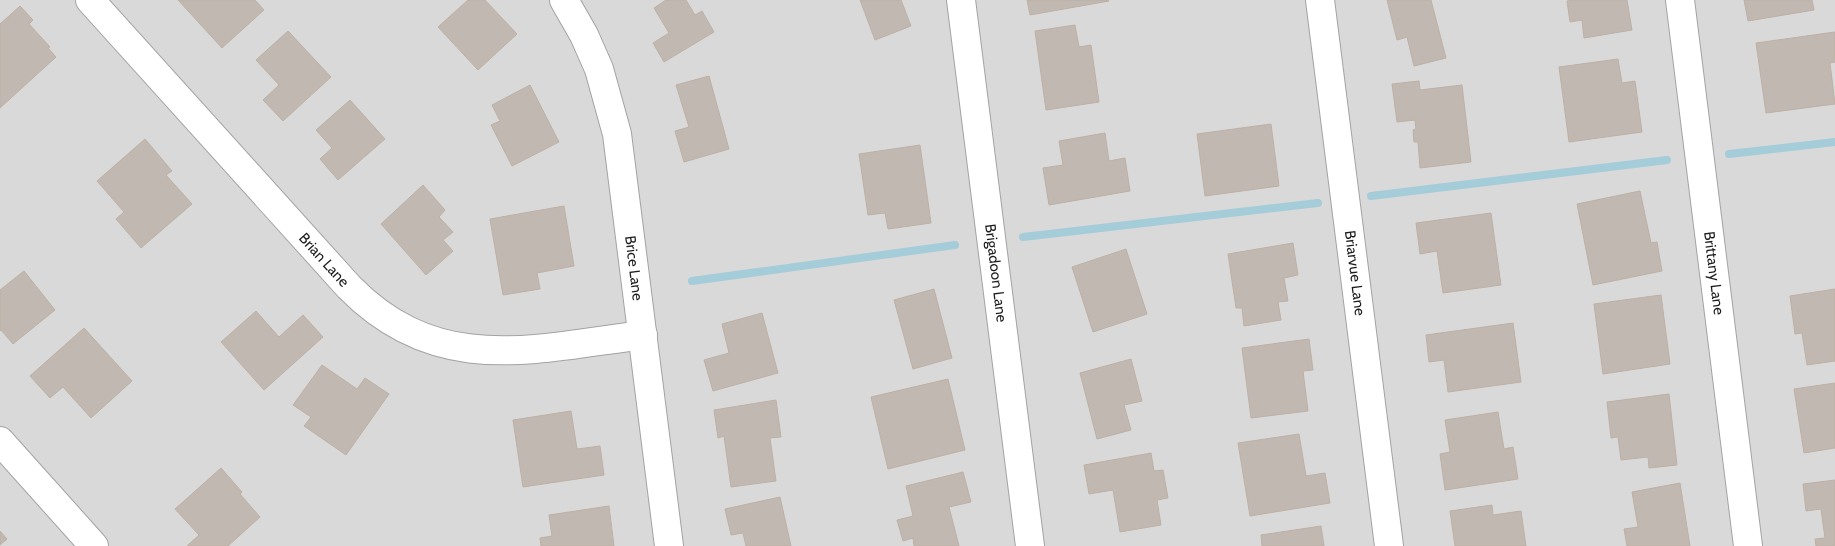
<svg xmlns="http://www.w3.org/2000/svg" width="1835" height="546" viewBox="0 0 1835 546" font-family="Cabin,sans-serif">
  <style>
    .residential { fill: #dad9d9 }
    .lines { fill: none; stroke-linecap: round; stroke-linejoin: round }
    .stream { stroke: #a4ccd9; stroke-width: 8 }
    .building { fill: #c1b9b1; stroke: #bdb0a5 }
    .minor-casing { stroke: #a3a3a3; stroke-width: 30 }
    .minor { stroke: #fff; stroke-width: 28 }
    .labels { text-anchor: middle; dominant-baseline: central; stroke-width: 4.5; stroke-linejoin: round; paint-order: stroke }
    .street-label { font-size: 15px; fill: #1c1c1c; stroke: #fff }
  </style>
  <rect width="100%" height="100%" fill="#ede9e2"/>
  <rect class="residential" x="0" y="0" width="1835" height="546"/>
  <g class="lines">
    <g class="stream">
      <polyline points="1729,154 1835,142"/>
      <polyline points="1371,196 1667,160"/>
      <polyline points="1023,237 1318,203"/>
      <polyline points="692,281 955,245"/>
    </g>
  </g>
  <g class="building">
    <polygon points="178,0 255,0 264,10 222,48"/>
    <polygon points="468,0 485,0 517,34 478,70 438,27"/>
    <polygon points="666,0 686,0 695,15 702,11 714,32 664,62 653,43 669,33 654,8"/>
    <polygon points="860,0 901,0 911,26 875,40"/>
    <polygon points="1027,0 1108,0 1109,1 1030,15"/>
    <polygon points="1387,0 1431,0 1446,58 1414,66 1407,37 1397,40"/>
    <polygon points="1573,0 1627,0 1632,30 1584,38 1582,20 1570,22 1567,1"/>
    <polygon points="1744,0 1812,0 1814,10 1748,21"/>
    <polygon points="20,6 33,20 29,24 50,47 48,48 56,57 0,108 0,24"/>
    <polygon points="1075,25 1079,47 1091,45 1099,102 1046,110 1035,31"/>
    <polygon points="288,31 331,77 283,121 263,100 279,85 256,60"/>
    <polygon points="1835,32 1835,62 1830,63 1835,104 1766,113 1756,43"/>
    <polygon points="1618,59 1622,83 1635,81 1642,132 1569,142 1559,67"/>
    <polygon points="709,76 729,149 684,162 675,131 689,127 676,85"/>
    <polygon points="1419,81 1420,90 1462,85 1471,162 1420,168 1418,142 1414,142 1413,130 1416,129 1415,120 1397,122 1392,84"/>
    <polygon points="530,85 559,142 512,166 491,125 500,121 492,105"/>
    <polygon points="350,100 385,139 338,180 320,159 332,148 316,130"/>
    <polygon points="1271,124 1279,186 1205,196 1197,134"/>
    <polygon points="1105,133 1109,161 1125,158 1130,191 1049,205 1043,168 1063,165 1059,141"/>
    <polygon points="145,139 172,171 166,175 192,204 141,248 116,219 124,212 97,181"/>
    <polygon points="920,145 931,223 888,229 885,213 868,215 859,154"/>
    <polygon points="423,185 445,210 439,217 453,232 443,240 453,251 426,275 381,224"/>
    <polygon points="1640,191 1651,243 1657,242 1662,271 1593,285 1577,204"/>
    <polygon points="564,206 574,266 537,273 540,289 503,295 490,219"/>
    <polygon points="1491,213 1501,285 1443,293 1437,251 1420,254 1416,223"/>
    <polygon points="1293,243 1298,275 1284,278 1288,301 1278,302 1281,320 1244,326 1242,308 1236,308 1228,254"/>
    <polygon points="1126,249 1147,314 1093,332 1072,267"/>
    <polygon points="24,271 55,310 13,344 1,330 0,331 0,290"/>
    <polygon points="934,289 952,358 913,369 894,300"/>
    <polygon points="1835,289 1835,361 1807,365 1802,333 1795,334 1790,296"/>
    <polygon points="1661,295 1670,364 1603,374 1594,304"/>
    <polygon points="256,311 279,337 303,315 323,337 264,390 221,342"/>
    <polygon points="762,313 778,373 713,391 704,360 729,353 722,324"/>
    <polygon points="1513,323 1521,382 1448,392 1444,360 1429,362 1426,335"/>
    <polygon points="84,328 132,381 91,418 63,387 50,398 30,376"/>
    <polygon points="1309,339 1313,370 1303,371 1308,411 1251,418 1242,348"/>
    <polygon points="1131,359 1142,401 1124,405 1131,430 1097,439 1080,373"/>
    <polygon points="322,365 357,389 365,378 389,394 346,455 304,426 311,417 293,405"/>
    <polygon points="948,379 965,450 888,469 871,397"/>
    <polygon points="1835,383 1835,448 1804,453 1794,389"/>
    <polygon points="1669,394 1677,465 1649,468 1648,457 1621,460 1618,437 1611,438 1607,402"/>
    <polygon points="776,400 781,437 770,438 776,481 731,487 724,436 718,438 714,410"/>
    <polygon points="571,411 577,449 600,446 604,475 523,487 513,420"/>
    <polygon points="1498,412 1504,449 1513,447 1518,479 1445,490 1440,454 1450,452 1445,420"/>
    <polygon points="1299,434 1306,476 1325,473 1330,503 1250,516 1238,443"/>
    <polygon points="1151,453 1154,471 1163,470 1168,498 1157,500 1161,525 1120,532 1113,490 1089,494 1084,465"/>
    <polygon points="221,468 242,492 240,494 260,517 228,546 187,546 199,535 175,509"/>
    <polygon points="963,472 971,502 949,507 959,546 914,546 913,538 903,541 897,520 913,516 906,486"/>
    <polygon points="1835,480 1835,546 1816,546 1815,539 1825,538 1821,509 1806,511 1803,484"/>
    <polygon points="1680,483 1690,546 1627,546 1624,529 1638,527 1632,492"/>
    <polygon points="780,497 791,546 746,546 743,533 731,535 725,509"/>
    <polygon points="1492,505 1493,515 1521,511 1526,546 1455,546 1450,511"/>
    <polygon points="609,506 614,546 541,546 540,538 552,536 549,515"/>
    <polygon points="1321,526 1324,546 1262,546 1261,535"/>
    <polygon points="0,531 7,539 0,545"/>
  </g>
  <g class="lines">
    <defs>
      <g id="minor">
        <path d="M90 0 349 287C437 377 533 349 643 335"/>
        <polyline points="564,0 584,35 599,69 617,134 669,546"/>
        <polyline points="961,0 1030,546"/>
        <polyline points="1320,0 1389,546"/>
        <polyline points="1680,0 1748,546"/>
        <polyline points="0,441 94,546"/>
      </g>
    </defs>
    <use href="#minor" class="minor-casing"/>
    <use href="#minor" class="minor"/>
  </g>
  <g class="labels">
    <g class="street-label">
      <text transform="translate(324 260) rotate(48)">Brian Lane</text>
      <text transform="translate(634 268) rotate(83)">Brice Lane</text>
      <text transform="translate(996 273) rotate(83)">Brigadoon Lane</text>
      <text transform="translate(1355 273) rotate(83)">Briarvue Lane</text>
      <text transform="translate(1714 273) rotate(83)">Brittany Lane</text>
    </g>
  </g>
</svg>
